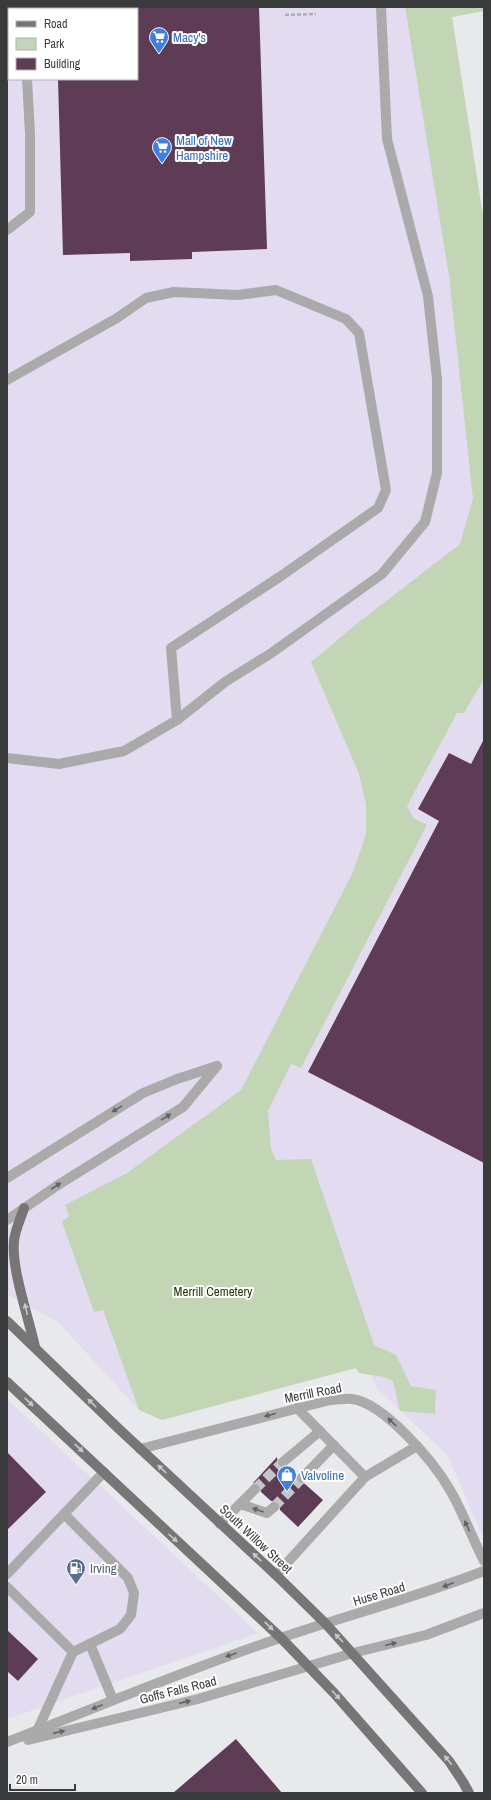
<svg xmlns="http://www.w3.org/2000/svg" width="491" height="1800" viewBox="0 0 491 1800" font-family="'Archivo Narrow',sans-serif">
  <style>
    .commercial { fill: #e3dbf0; fill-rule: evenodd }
    .green { fill: #c2d5b5 }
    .building { fill: #5e3c55 }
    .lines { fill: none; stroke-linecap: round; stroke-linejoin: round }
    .minor-tunnel { stroke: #c4c6ca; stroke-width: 10; stroke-dasharray: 10 5; stroke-linecap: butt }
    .path { stroke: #adafb2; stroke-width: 2.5; stroke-dasharray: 4 2; stroke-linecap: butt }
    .minor { stroke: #abaaab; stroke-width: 10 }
    .major { stroke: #787577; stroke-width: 10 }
    .oneway { fill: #616263 }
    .oneway2 { fill: #c9c8c9 }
    .labels { text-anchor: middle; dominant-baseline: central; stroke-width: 4; stroke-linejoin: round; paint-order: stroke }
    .shop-label { font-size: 13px; fill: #366cbe; stroke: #fff; text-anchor: start }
    .park-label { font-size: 13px; fill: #1e3509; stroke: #fff }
    .street-label { font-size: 13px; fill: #393b3c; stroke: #fff }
    .service-label { font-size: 13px; fill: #4e5e75; stroke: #fff; text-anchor: start }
  </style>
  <rect width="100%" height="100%" fill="#e7e9ed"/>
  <g class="commercial">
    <path d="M7 7H426L484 339V1540L448 1456 377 1388 253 1109 65 1205 139 1410 59 1323 7 1294ZM9 9H137V79H9Z"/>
    <polygon points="7,1399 258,1633 7,1719"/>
  </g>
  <polygon class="green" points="405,7 484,7 484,11 452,17 484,222 484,679 464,713 457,713 407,806 413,818 427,825 301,1068 291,1064 268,1111 271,1149 276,1160 311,1159 374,1345 396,1355 411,1386 436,1390 435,1414 400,1411 393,1381 384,1377 359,1373 356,1368 162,1420 139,1410 103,1310 94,1312 62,1222 69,1216 65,1205 127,1173 241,1090 353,872 366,834 366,804 359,774 311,662 359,622 460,544 473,499 449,276"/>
  <g class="building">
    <polygon points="137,7 259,7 267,249 192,252 192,259 130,261 130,253 63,255 58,79 137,79"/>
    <polygon points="484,739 484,1163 308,1072 439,821 418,809 449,753 471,764"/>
    <polygon points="7,1452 46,1492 7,1530"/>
    <polygon points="277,1457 278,1466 284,1468 287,1467 296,1475 296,1479 298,1483 305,1484 323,1500 298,1527 280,1510 279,1503 276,1501 271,1501 261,1492 260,1485 253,1483"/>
    <polygon points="7,1630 38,1659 18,1681 7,1671"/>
    <polygon points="236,1739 282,1793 173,1793"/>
  </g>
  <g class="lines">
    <g class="minor-tunnel">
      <polyline points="255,1489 283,1462"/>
      <polyline points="274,1507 302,1478"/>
    </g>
    <polyline class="path" points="285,15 316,14"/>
    <g class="minor">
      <polyline points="26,7 26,9"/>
      <polyline points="7,230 30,212 30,134 27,79"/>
      <polyline points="7,380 117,318 146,298 174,292 238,295 276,290 346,319 359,333 386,490 378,508 281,576 171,648 177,720"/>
      <polyline points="7,758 59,764 124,751 177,720 225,682 270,654 382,574 425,522 437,473 437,379 428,296 387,139 381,7"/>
      <polyline points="7,1178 143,1093 177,1079 217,1066"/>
      <polyline points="7,1220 58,1185 183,1107 217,1066"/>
      <polyline points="297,1408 365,1477"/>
      <path d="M140 1449 330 1400C337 1400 345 1398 352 1399 384 1403 434 1462 450 1490 463 1512 472 1538 484 1561"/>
      <polyline points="283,1462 320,1431"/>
      <polyline points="302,1478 334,1445"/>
      <polyline points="240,1504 267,1513 274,1507"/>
      <polyline points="220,1524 255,1489"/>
      <polyline points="7,1574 104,1472"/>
      <polyline points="276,1575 365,1477 417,1446"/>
      <polyline points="7,1587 73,1652 120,1629 131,1615 134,1593 128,1578 64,1514"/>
      <polyline points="90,1644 113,1700"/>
      <polyline points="37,1731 73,1652"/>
      <polyline points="28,1740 198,1699 353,1653 426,1635 484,1613"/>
      <path d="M7 1742C98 1707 188 1669 280 1638 348 1615 417 1597 484 1571"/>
    </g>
    <g class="major">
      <path d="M24 1208C21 1218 15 1230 14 1241 11 1268 29 1319 35 1347"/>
      <polyline points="7,1321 119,1429 276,1575 325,1623 449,1761 463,1782 469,1793"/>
      <polyline points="7,1382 281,1638 334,1693 422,1793"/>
    </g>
  </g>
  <defs><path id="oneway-solid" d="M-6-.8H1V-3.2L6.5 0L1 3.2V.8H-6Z"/></defs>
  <g class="oneway">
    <use href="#oneway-solid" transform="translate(117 1109) rotate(149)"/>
    <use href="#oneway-solid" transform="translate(166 1117) rotate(-32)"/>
    <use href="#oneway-solid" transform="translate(56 1186) rotate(-33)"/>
    <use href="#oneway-solid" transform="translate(270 1415) rotate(166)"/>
    <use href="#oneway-solid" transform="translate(392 1422) rotate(-137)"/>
    <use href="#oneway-solid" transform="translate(258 1510) rotate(-161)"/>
    <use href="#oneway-solid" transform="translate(467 1526) rotate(-115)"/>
    <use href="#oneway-solid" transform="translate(448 1585) rotate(159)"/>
    <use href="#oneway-solid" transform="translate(391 1644) rotate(-14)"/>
    <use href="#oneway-solid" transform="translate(231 1655) rotate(161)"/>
    <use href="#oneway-solid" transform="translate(185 1702) rotate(-13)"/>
    <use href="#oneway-solid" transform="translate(97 1707) rotate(158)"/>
    <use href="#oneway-solid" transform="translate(59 1732) rotate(-13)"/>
  </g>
  <g class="oneway2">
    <use href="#oneway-solid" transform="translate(26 1309) rotate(-104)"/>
    <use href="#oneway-solid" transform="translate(29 1402) rotate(43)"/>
    <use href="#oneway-solid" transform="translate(92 1403) rotate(-135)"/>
    <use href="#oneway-solid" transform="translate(79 1448) rotate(43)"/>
    <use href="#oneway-solid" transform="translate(162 1469) rotate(-137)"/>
    <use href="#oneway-solid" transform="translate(173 1538) rotate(42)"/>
    <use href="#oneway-solid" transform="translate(257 1557) rotate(-137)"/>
    <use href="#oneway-solid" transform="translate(269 1626) rotate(44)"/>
    <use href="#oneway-solid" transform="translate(339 1638) rotate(-134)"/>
    <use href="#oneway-solid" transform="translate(336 1695) rotate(48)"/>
    <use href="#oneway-solid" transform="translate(448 1760) rotate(-129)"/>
  </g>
  <defs>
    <symbol id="supermarket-pin" viewBox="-11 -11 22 30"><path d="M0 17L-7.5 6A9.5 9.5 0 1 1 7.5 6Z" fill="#3f7fe0" stroke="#fff"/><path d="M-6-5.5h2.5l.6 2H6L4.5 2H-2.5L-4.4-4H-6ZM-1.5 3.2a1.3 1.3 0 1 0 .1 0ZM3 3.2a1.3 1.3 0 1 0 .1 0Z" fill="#fff"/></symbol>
    <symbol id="shop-pin" viewBox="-11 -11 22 30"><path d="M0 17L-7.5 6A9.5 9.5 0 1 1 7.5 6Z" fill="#3f7fe0" stroke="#fff"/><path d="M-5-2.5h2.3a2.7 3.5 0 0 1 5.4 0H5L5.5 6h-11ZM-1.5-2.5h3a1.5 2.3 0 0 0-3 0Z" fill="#fff"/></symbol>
    <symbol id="fuel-pin" viewBox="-11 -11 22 30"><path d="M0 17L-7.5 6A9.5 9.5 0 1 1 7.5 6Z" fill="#5c6f8a" stroke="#fff"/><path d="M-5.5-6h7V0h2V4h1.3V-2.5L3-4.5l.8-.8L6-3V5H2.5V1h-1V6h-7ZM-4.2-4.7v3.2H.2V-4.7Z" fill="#fff"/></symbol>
  </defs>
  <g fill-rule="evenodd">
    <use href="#supermarket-pin" x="148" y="26" width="22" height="30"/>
    <use href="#supermarket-pin" x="151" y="136" width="22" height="30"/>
    <use href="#shop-pin" x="276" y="1464" width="22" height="30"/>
    <use href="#fuel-pin" x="65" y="1557" width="22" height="30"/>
  </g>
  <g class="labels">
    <g class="shop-label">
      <text x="173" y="37">Macy's</text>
      <text x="176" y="140">Mall of New<tspan x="176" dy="15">Hampshire</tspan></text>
      <text x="301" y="1475">Valvoline</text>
    </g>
    <g class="park-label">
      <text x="213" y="1291">Merrill Cemetery</text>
    </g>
    <g class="street-label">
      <text transform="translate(313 1393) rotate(-11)">Merrill Road</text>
      <text transform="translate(256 1539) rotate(43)">South Willow Street</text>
      <text transform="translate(379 1594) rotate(-17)">Huse Road</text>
      <text transform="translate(178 1690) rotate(-14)">Goffs Falls Road</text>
    </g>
    <g class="service-label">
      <text x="90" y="1568">Irving</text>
    </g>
  </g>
  <rect width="491" height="1800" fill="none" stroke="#393b3c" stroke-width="16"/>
  <rect x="8" y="8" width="130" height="72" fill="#ffffff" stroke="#b0b1b1"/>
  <rect x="16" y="21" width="20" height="6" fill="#787577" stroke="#b0b1b1"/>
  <text x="44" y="28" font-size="12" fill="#393b3c">Road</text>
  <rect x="16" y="38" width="20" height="12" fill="#c2d5b5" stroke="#b0b1b1"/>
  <text x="44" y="48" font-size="12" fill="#393b3c">Park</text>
  <rect x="16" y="58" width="20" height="12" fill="#5e3c55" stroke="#b0b1b1"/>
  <text x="44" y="68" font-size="12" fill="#393b3c">Building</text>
  <path d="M10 1784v6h65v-6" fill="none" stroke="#393b3c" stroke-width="2"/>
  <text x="16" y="1784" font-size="12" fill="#393b3c" stroke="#ffffff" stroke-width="3" paint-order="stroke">20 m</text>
</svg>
